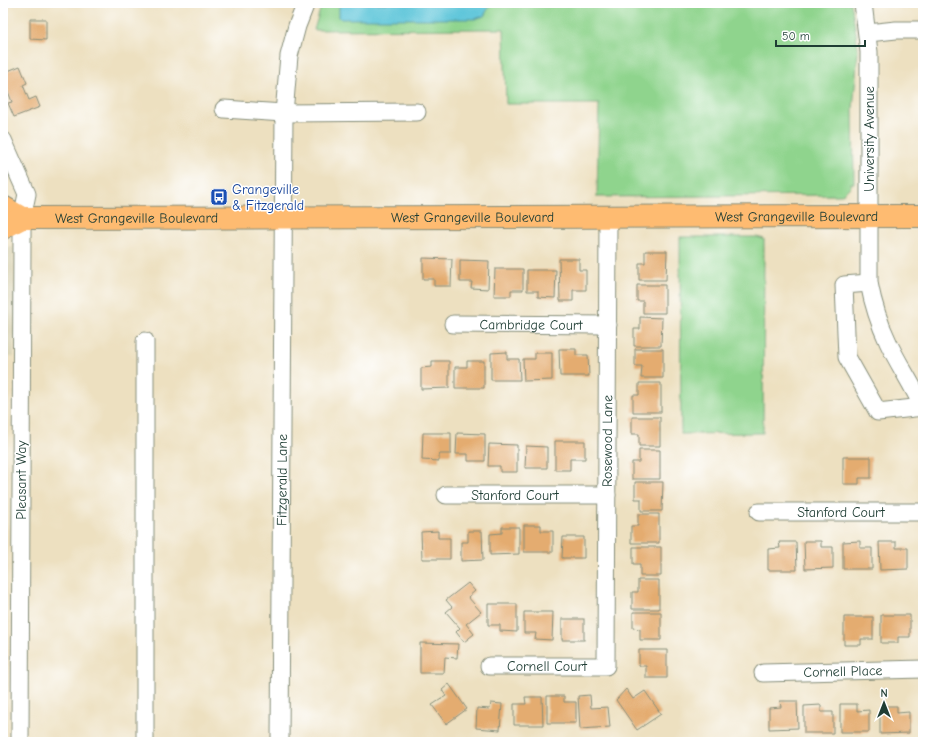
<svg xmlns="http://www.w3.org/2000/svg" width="926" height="745" viewBox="0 0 926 745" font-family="'Comic Neue',sans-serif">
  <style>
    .built { fill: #d8d2b2 }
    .green { fill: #8fd48d; stroke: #578860 }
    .water { fill: #5cc5d9; stroke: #3e8186 }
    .building { fill: #e4ac70 }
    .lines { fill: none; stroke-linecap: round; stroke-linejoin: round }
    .minor-casing { stroke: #868e7a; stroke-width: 19 }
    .major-casing { stroke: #868e7a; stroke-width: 24 }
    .minor { stroke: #fff; stroke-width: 17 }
    .major { stroke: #febb71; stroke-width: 22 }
    .labels { text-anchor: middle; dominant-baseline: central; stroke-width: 3; stroke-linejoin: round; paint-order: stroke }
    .street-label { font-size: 14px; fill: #1f3d34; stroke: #fff }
    .transit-label { font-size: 14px; fill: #164399; stroke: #fff; text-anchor: start }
  </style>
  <rect width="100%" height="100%" fill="#fff"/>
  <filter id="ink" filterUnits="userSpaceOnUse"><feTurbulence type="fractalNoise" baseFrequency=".025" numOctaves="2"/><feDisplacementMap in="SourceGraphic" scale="8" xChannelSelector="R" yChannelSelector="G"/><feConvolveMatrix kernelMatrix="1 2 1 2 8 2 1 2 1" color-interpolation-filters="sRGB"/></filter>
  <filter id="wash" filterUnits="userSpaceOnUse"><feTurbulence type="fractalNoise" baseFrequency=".012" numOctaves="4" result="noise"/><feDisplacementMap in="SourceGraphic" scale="16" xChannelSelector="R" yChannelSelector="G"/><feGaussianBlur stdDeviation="0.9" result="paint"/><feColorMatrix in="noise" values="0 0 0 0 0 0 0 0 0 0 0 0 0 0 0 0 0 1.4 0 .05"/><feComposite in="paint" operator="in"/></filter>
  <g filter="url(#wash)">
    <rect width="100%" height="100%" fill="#ede0c0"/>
    <polygon class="built" points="3,243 7,247 13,247 15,302 14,357 3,357"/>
    <g class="green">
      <polygon points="322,3 851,3 856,33 858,52 853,109 854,183 851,183 851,186 842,195 597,197 599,104 506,104 504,29 314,30"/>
      <polygon points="680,237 757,237 764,239 763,433 681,434"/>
    </g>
    <polygon class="water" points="341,3 489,3 489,7 484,16 475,19 341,19 339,17 339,7"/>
    <g id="blocks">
      <g class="building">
        <polygon points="30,19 46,19 46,40 30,39"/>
        <polygon points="20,66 27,83 23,85 29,100 36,97 40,107 14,117 8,103 12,102 8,91 4,92 3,89 3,73"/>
        <polygon points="645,251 667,251 666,280 639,280 639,263 645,263"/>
        <polygon points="423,258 452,259 451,286 434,286 434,279 423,279"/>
        <polygon points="559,259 579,259 579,270 586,270 586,290 573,290 573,301 560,301"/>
        <polygon points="460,260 489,261 488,289 471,288 472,282 460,282"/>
        <polygon points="495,269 523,269 523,290 511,290 511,296 494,296"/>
        <polygon points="527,270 556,270 555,298 538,297 538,291 527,291"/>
        <polygon points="637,285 665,285 665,313 643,313 643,301 637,301"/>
        <polygon points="640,317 662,318 661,346 634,346 634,329 640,329"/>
        <polygon points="559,349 576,349 576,355 588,355 589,376 560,376"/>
        <polygon points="635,349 663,349 663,378 641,378 642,366 635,366"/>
        <polygon points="507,352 507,359 519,359 520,380 491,380 491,353"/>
        <polygon points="535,353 552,353 552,380 524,381 523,359 535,359"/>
        <polygon points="432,361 449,361 449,388 421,389 421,368 432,367"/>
        <polygon points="467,361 484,361 484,388 455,388 455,367 467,367"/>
        <polygon points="639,383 661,383 661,412 633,412 633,395 639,395"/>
        <polygon points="632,417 660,417 660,446 639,446 639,434 632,434"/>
        <polygon points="423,433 451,433 451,454 439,454 439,461 422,460"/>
        <polygon points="457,433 485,434 485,461 468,461 468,454 456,454"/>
        <polygon points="555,441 585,441 585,459 570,459 570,470 555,470"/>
        <polygon points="489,444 517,445 517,472 500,472 500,466 488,466"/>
        <polygon points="526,446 547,447 547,468 525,468"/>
        <polygon points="639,450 660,450 660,479 632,479 632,462 639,462"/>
        <polygon points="843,457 871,457 871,478 859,478 859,484 843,484"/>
        <polygon points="635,482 663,482 662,511 641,511 641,499 635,499"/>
        <polygon points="638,514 659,514 659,543 631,543 631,526 638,526"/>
        <polygon points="524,525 541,525 541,531 553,531 553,552 524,552"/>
        <polygon points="502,527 519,527 519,554 490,555 490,534 502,533"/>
        <polygon points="438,531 438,538 450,538 450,559 422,559 421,532"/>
        <polygon points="468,531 482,531 483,560 461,561 461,542 468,542"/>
        <polygon points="563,537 584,537 584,558 562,558"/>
        <polygon points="804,541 821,541 821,547 833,547 833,568 805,569"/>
        <polygon points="860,541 860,548 872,548 872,569 843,569 843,542"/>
        <polygon points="779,542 796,542 797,570 768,570 768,549 780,548"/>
        <polygon points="879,542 896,542 896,548 908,548 908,569 880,570"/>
        <polygon points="633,547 661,547 661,576 640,576 640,564 633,564"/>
        <polygon points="638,580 659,580 659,609 632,609 632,592 638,592"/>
        <polygon points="468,583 475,591 468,597 481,612 466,624 474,634 464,642 456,632 460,628 446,612 452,607 446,600"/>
        <polygon points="488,604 517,604 517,632 500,631 500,625 488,625"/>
        <polygon points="524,612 553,612 552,640 535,639 536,633 524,633"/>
        <polygon points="633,612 661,612 661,640 640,640 640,629 633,628"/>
        <polygon points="881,615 910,615 910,637 898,637 898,643 881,643"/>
        <polygon points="844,617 873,617 873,639 861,639 861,645 844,645"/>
        <rect x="562" y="619" width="22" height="21"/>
        <polygon points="420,643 458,644 457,658 445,657 444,673 420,673"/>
        <polygon points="639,650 667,650 667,678 646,678 646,666 639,666"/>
        <polygon points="449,684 467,709 446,724 432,705 446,696 442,690"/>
        <polygon points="626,689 633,699 645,691 661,714 637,730 616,700"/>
        <polygon points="590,695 591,708 608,707 610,727 580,729 578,696"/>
        <polygon points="547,696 564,696 564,702 576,702 576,723 547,723"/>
        <polygon points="525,697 542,697 543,725 514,725 514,704 526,704"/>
        <polygon points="780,701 797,701 798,728 769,729 769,708 781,707"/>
        <polygon points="491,703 502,704 500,730 476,728 477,708 490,709"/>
        <polygon points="840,704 857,704 857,711 869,710 869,732 840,732"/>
        <polygon points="821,705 821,712 833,712 833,733 804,733 804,706"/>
        <polygon points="880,706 897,706 897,713 909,712 909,733 880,734"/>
      </g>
    </g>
  </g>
  <g filter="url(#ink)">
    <use href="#blocks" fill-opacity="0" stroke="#868e7a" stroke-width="1"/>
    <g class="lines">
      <defs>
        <g id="minor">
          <path d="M863 3 869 52V283C873 304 879 323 888 342 898 364 913 385 923 408"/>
          <polyline points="868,33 896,30 923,30"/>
          <polyline points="224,109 284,113 417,112"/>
          <polyline points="3,140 27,194 22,218 22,239 20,742"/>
          <polyline points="869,283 844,285 847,357 878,412 923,407"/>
          <path id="s1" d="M453 324 608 325"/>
          <polyline points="145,341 145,742"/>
          <path id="s2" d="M446 495H607"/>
          <path id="s3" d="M759 512H923"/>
          <path id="s4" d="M489 666H606L608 217"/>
          <path id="s5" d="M763 673 923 669"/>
          <path id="s6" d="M280 742 284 113 289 56 297 26 306 3"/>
        </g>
        <g id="major">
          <polyline points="3,207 22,218"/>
          <path id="s7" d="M3 228 22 218 923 216"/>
        </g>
      </defs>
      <use href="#minor" class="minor-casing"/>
      <use href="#major" class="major-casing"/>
      <use href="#minor" class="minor"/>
      <use href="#major" class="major"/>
    </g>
  </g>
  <defs>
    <symbol id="bus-square" viewBox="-11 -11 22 22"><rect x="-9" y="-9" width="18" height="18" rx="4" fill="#1a4fb4" stroke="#fff"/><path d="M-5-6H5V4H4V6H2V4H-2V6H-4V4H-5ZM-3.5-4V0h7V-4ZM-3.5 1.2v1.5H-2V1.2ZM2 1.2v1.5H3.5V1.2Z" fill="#fff"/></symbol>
  </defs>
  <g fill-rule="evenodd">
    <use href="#bus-square" x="209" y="187" width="20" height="20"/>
  </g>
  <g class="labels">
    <g class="street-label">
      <text transform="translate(869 139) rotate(-90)">University Avenue</text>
      <text stroke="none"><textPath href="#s7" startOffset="796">West Grangeville Boulevard</textPath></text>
      <text stroke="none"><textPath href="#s7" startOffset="136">West Grangeville Boulevard</textPath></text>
      <text stroke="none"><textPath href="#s7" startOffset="472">West Grangeville Boulevard</textPath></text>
      <text stroke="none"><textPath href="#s1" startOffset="78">Cambridge Court</textPath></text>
      <text stroke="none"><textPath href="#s4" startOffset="342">Rosewood Lane</textPath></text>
      <text transform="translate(21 480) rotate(-90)">Pleasant Way</text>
      <text stroke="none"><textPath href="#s6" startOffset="262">Fitzgerald Lane</textPath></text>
      <text stroke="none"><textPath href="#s2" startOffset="69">Stanford Court</textPath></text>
      <text stroke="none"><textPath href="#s3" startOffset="82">Stanford Court</textPath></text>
      <text stroke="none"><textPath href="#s4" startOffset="58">Cornell Court</textPath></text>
      <text stroke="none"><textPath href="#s5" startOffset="80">Cornell Place</textPath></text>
    </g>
    <g class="transit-label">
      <text x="232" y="189">Grangeville<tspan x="232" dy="16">&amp; Fitzgerald</tspan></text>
    </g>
  </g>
  <rect width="926" height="745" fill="none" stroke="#fff" stroke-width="16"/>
  <g transform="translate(884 703)" stroke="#ffffff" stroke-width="3" paint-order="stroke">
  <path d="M0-3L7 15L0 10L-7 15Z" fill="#1f3d34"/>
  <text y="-6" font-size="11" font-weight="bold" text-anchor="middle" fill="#1f3d34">N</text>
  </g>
  <path d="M776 40v6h89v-6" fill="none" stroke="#1f3d34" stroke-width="2"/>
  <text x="782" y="40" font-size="12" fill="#1f3d34" stroke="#ffffff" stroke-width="3" paint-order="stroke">50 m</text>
</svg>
